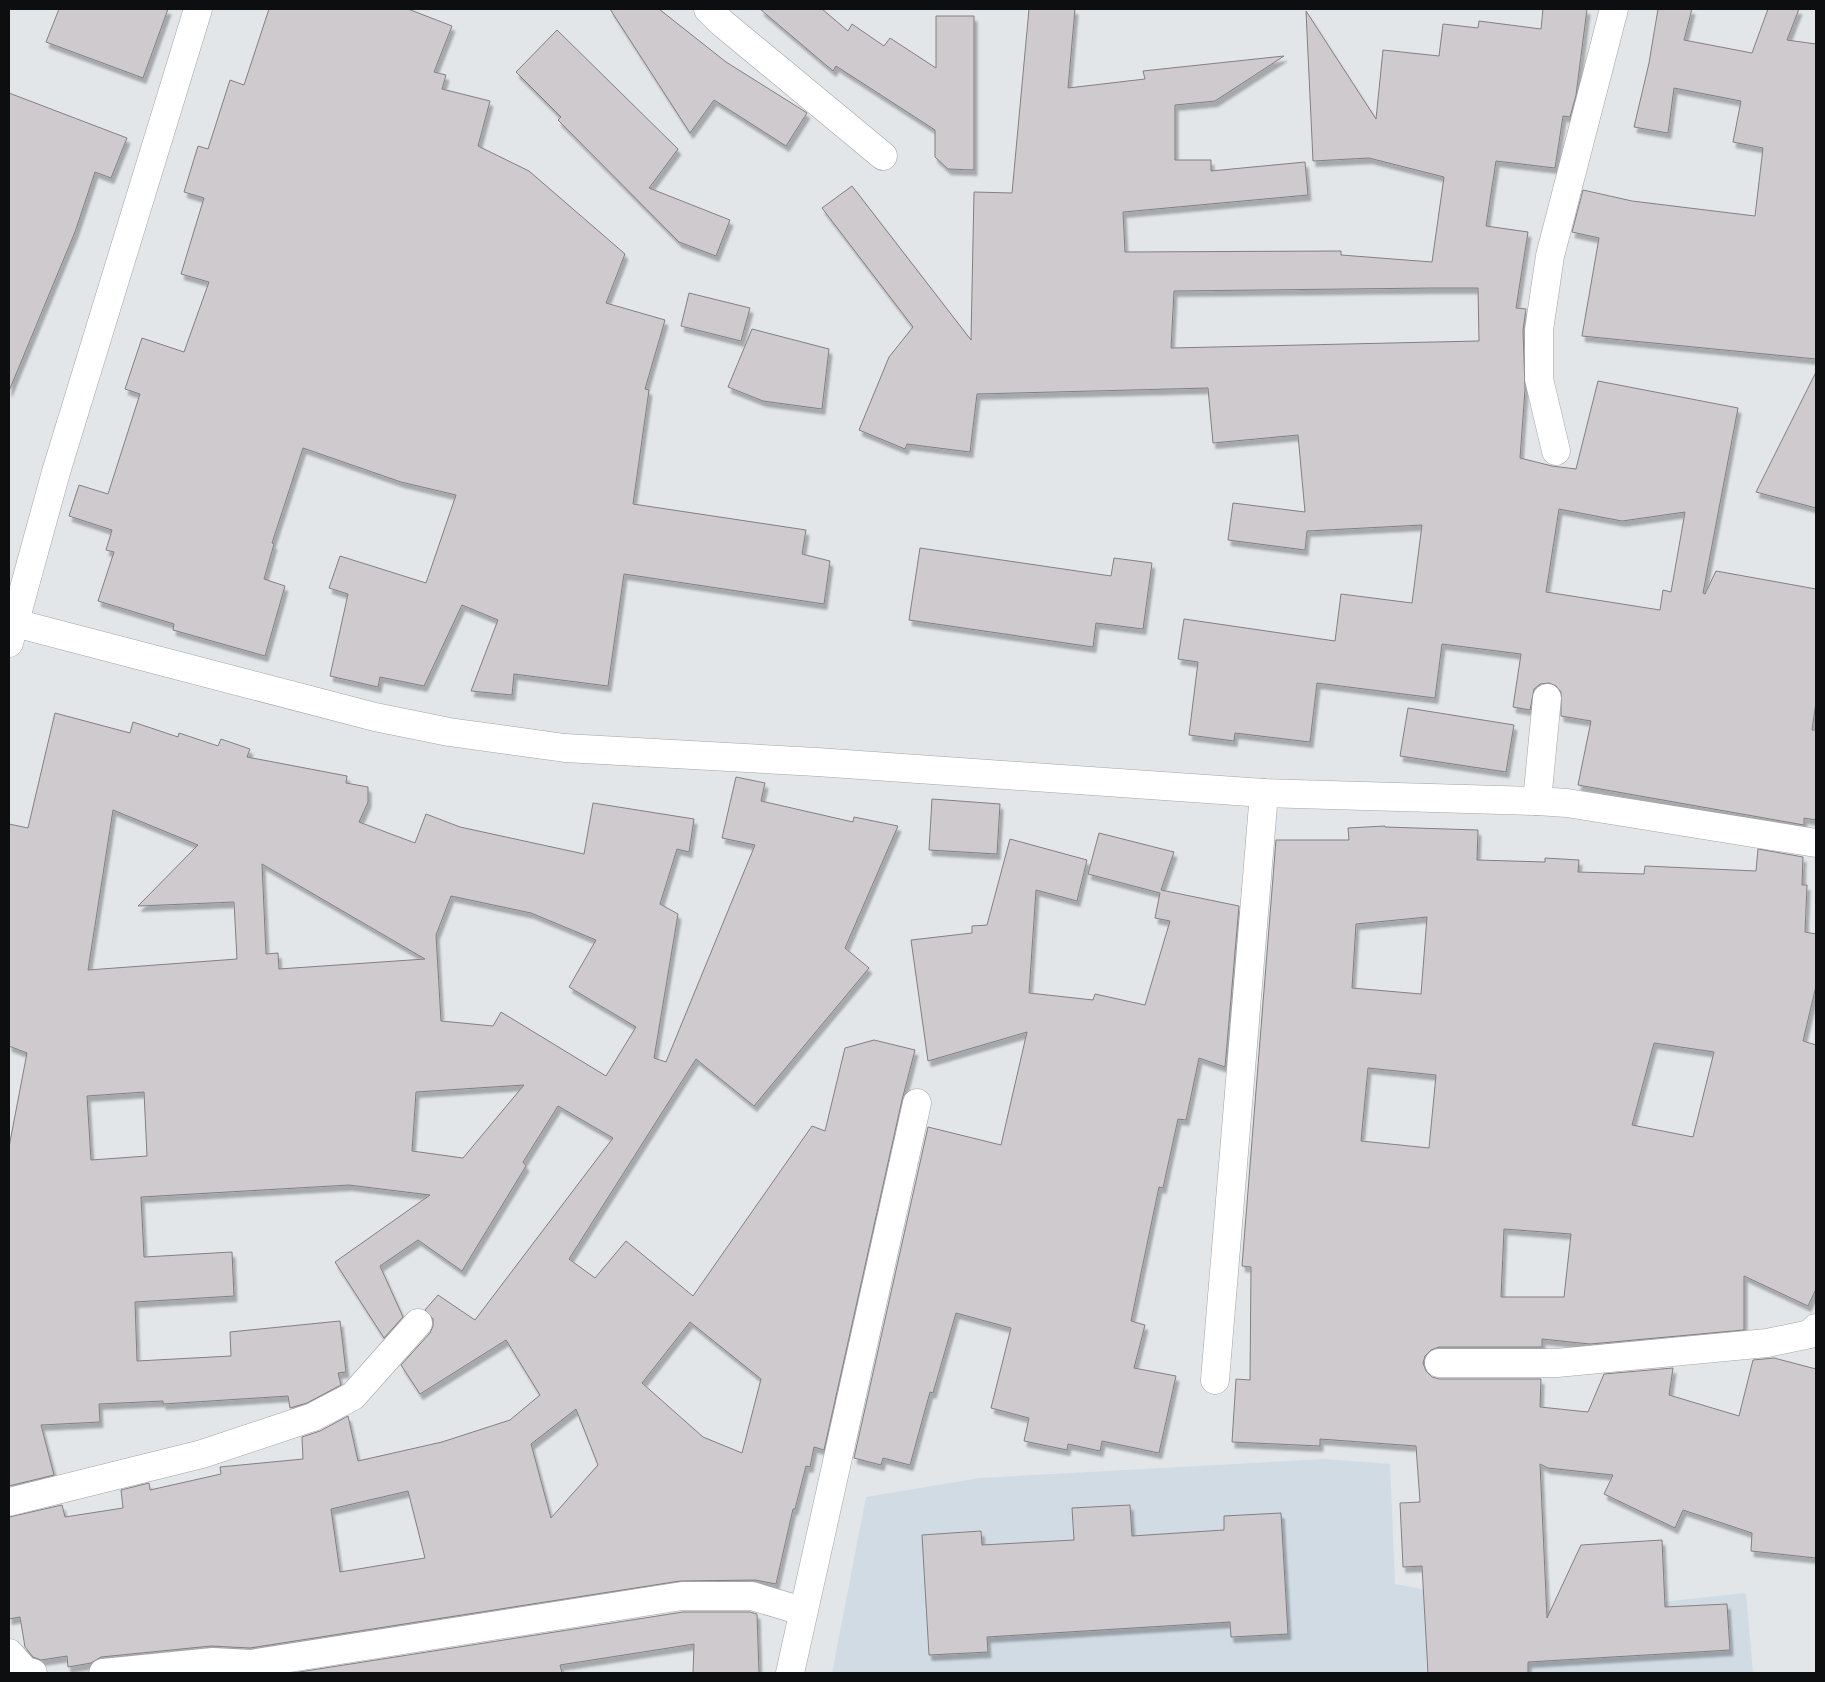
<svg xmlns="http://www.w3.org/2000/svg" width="1825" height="1682" viewBox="0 0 1825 1682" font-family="Mulish,sans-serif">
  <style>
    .built { fill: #d1dbe4 }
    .building { fill: #cecace; stroke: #837f82; fill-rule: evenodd; filter: url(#shadow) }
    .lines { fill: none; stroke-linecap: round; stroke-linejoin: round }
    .street-casing { stroke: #a1a4a7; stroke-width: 29 }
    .secondary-casing { stroke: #a1a4a7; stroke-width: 29 }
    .street { stroke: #fff; stroke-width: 28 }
    .secondary { stroke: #fff; stroke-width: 28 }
  </style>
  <defs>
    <filter id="shadow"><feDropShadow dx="3" dy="5.5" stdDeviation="1" flood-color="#0004"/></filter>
  </defs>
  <rect width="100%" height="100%" fill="#e2e6e9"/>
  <polygon class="built" points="1325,1459 1390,1464 1395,1584 1540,1611 1623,1606 1746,1593 1753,1673 832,1673 866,1497 980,1478"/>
  <g class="building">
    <polygon points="59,9 168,9 143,78 46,42"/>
    <polygon points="269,9 408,9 452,26 434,72 446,75 442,89 490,101 478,146 529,171 625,254 606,303 665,320 645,389 649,390 633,504 806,530 802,554 830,561 824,604 624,574 608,686 514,674 512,695 471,691 498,620 462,605 424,686 380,677 378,687 330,676 348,594 329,588 340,556 426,583 456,495 401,482 303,448 272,543 274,544 264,579 285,586 265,656 173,630 174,624 98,601 114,552 106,550 112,530 69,516 79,485 108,494 140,394 125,389 142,338 184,352 209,282 181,274 204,198 184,192 198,146 208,149 230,80 244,85"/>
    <polygon points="610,9 659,9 726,62 804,111 807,113 786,146 714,100 690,133"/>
    <polygon points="760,9 822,9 848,31 852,24 884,46 890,38 936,68 936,16 974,16 974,170 948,169 935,157 935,130 836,66 833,71"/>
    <path d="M1029 9H1075L1068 88 1145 79 1143 71 1284 56 1215 101 1175 105V160H1211V171L1305 162 1308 195 1123 212 1125 252 1341 251V255L1432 262 1444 177 1369 158 1313 161 1306 11 1376 119 1383 50 1439 56 1443 24 1478 28 1479 21 1541 29 1543 9H1587L1576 95 1570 117 1563 116 1555 168 1496 161 1486 226 1528 232 1516 308 1526 309 1523 330 1525 389 1520 458 1552 466 1576 469 1598 381 1738 408 1703 593 1705 594 1716 571 1816 589V702L1812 730H1816V820L1804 818V825L1578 785 1591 721 1561 716V692L1556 686 1549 683 1540 684 1534 689 1530 710 1513 707 1521 654 1442 644 1435 698 1317 683 1310 742 1235 733 1234 741 1189 735 1198 662 1178 659 1184 619 1335 641 1341 594 1412 603 1422 525 1307 531 1305 550 1228 540 1233 503 1305 512 1298 435 1213 443 1208 388 977 394 970 452 907 444 905 449 859 430 889 357 913 327 822 208 852 186 971 340 974 192 1012 193ZM1432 288H1478L1479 341 1171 348 1174 291ZM1559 509 1622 521 1685 512 1671 592 1663 590 1660 610 1546 592Z"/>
    <polygon points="1658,9 1692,9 1684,40 1752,53 1768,9 1799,9 1787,40 1816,44 1816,359 1582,336 1599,238 1572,232 1583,190 1632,201 1755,216 1763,148 1733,142 1741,101 1674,88 1668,133 1634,127 1649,63"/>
    <polygon points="557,30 678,149 649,188 730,220 716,256 679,242 558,120 561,117 516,72"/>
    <polygon points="9,93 127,138 111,178 95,172 75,232 9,391"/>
    <polygon points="689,293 750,308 741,341 681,326"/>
    <polygon points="752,329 829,349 822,409 763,401 728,387"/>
    <polygon points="1816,372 1816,508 1756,492"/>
    <polygon points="920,548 1111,576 1114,558 1152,563 1143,629 1096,623 1093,647 909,620"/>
    <polygon points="1408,708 1514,725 1506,772 1400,756"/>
    <path d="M55 713 130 733 133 722 178 737 179 733 218 746 221 739 250 749 247 757 347 776 346 783 368 787V802L359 822 415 843 426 814 460 827 584 854 593 803 694 819 689 852 677 849 660 904 678 914 654 1058 666 1062 755 845 722 838 736 777 765 783 761 801 853 822 854 817 898 826 845 948 869 968 754 1106 696 1059 569 1259 595 1278 626 1241 693 1296 812 1126 825 1131 845 1048 874 1040 915 1050 902 1100 824 1450 814 1447 810 1467 806 1466 795 1509H793L776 1584 755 1580 680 1581 250 1648 211 1646 101 1657 91 1663 68 1667 67 1656 41 1660 33 1657 25 1647 20 1617 9 1619V1517L62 1505 65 1517 123 1508 121 1490 149 1483 150 1490 221 1474 220 1467 303 1459 302 1437 320 1431 348 1416 358 1461 442 1442 510 1420 540 1395 506 1340 420 1394 401 1365 430 1333 433 1326V1319L425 1310 438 1295 475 1320 613 1138 558 1106 523 1162 526 1166 462 1271 418 1240 380 1266 403 1317 384 1338 335 1262 430 1195 349 1185 141 1197 144 1257 232 1252 234 1296 135 1302 137 1361 231 1356 230 1332 340 1321 346 1372 338 1373 341 1385 307 1403 290 1408 288 1396 163 1404V1401L99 1404 100 1422 41 1425 54 1475 9 1486V1147L27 1053 9 1046V824L28 828ZM113 810 198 845 138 906 234 902 237 959 88 970ZM262 864 425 959 279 969 278 953 266 954ZM451 896 531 913 596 940 569 987 636 1027 606 1076 501 1012 493 1026 441 1021 436 935ZM524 1085 463 1158 412 1151 416 1092ZM144 1092 147 1156 91 1160 87 1096ZM690 1322 761 1379 742 1453 703 1437 642 1383ZM576 1409 598 1465 551 1518 531 1444ZM408 1491 425 1558 340 1572 331 1509Z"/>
    <polygon points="932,799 1000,804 997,854 929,850"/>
    <path d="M1385 826V827L1478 830 1477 860 1545 862V858L1579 860 1578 872 1644 874 1645 866 1756 871 1758 849 1803 857 1802 885H1807L1805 932 1816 934V986L1803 1041 1816 1045V1289L1808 1306 1744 1276V1330L1590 1344 1542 1339V1347H1439L1431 1350 1425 1356 1423 1363 1426 1371 1432 1377 1439 1379H1541L1540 1407 1588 1412 1604 1374 1673 1368 1669 1395 1739 1416 1753 1360 1774 1358 1816 1369V1558L1751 1551 1752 1533 1683 1510 1675 1528 1604 1494 1613 1475 1548 1468 1540 1464 1547 1618 1581 1545 1662 1540 1665 1607 1727 1604 1730 1650 1528 1662V1673H1428L1422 1566 1403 1567 1400 1503 1420 1502 1416 1446 1320 1439V1446L1232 1442 1236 1379 1250 1380 1251 1267 1242 1266 1276 840H1349L1348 828ZM1427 917 1421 994 1352 988 1356 924ZM1654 1043 1714 1052 1693 1137 1632 1125ZM1368 1068 1436 1075 1429 1148 1361 1141ZM1504 1229 1571 1234 1564 1297H1501Z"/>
    <polygon points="1099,833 1174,852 1161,890 1239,906 1225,1067 1199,1058 1186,1120 1178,1119 1163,1188 1159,1187 1131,1321 1145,1325 1134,1368 1176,1376 1159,1453 1102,1441 1100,1451 1068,1444 1067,1450 1024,1441 1029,1418 991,1408 1011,1328 956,1313 933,1393 930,1392 910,1465 883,1458 881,1465 854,1458 928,1127 1001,1145 1027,1032 928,1061 911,940 972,933 972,926 987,925 1010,839 1087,860 1077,901 1036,890 1029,993 1093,1000 1095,994 1145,1005 1170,921 1155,918 1160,893 1088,874"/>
    <polygon points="1130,1505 1132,1536 1224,1530 1224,1516 1281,1513 1288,1634 1231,1637 1230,1622 987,1637 988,1652 929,1655 922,1535 981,1531 982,1545 1074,1540 1072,1508"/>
    <polygon points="683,1612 750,1612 757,1614 759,1673 693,1673 694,1644 560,1665 562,1673 293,1673"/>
  </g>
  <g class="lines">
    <defs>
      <g id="street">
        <polyline points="708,9 721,22 883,156"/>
        <polyline points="1556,451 1539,379 1539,330 1550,256 1614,9"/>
        <polyline points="1537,801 1547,698"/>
        <polyline points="1439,1363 1557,1363 1767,1343 1810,1334 1816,1328"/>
        <polyline points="1215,1380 1264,793"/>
        <polyline points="9,1502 202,1454 313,1417 353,1396 418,1323"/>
        <polyline points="9,1653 25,1671 33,1673"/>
        <polyline points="103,1673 213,1662 251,1664 682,1596 752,1596 802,1611"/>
        <polyline points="790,1673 917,1103"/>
      </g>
      <g id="secondary">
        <polyline points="15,623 375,717 449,732 565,748 817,762 1264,793 1537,801 1567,803 1816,843"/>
        <polyline points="9,643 56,472 198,9"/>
      </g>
    </defs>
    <use href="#street" class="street-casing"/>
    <use href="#secondary" class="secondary-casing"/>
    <use href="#street" class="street"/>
    <use href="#secondary" class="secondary"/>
  </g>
  <rect width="1825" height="1682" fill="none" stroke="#0d0e0f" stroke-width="20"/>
</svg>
